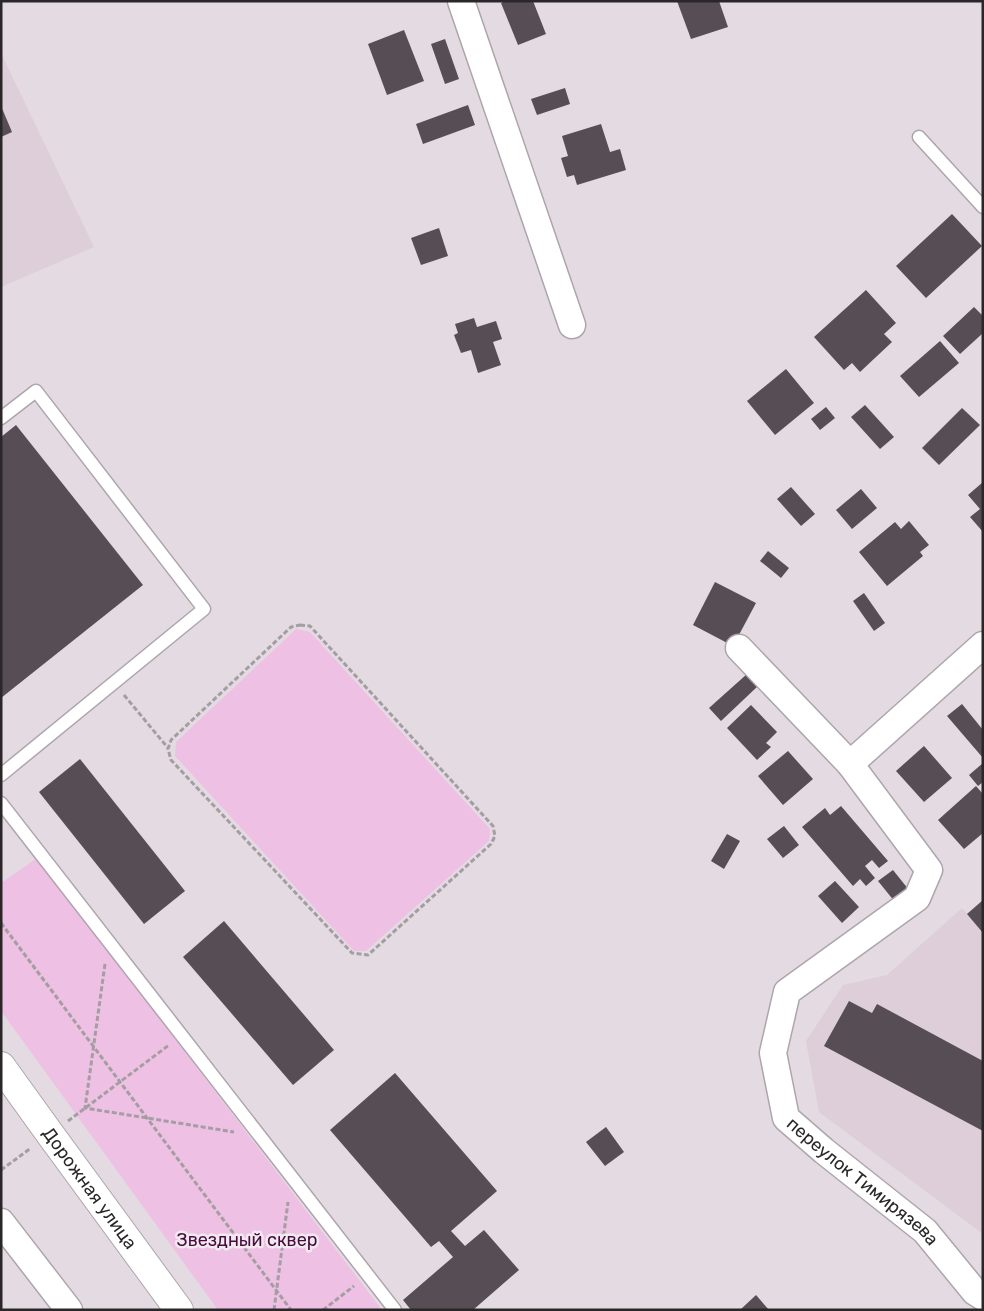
<svg xmlns="http://www.w3.org/2000/svg" width="984" height="1311" viewBox="0 0 984 1311" font-family="Rubik,sans-serif">
  <style>
    .built { fill: #ddced9 }
    .green { fill: #eec0e3 }
    .building { fill: #564e54 }
    .lines { fill: none; stroke-linecap: round; stroke-linejoin: round }
    .lane-casing { stroke: #aea5ac; stroke-width: 15 }
    .street-casing { stroke: #aea5ac; stroke-width: 29 }
    .primary-casing { stroke: #aea5ac; stroke-width: 30 }
    .path { stroke: #a49da2; stroke-width: 3; stroke-dasharray: 5 2.5; stroke-linecap: butt }
    .lane { stroke: #fff; stroke-width: 12 }
    .street { stroke: #fff; stroke-width: 26 }
    .primary { stroke: #fff; stroke-width: 28 }
    .labels { text-anchor: middle; dominant-baseline: central; stroke-width: 5; stroke-linejoin: round; paint-order: stroke }
    .street-label { font-size: 18px; fill: #2a2729; stroke: #f1e9ef }
    .park-label { font-size: 18px; fill: #460c3e; stroke: #f1e9ef }
  </style>
  <rect width="100%" height="100%" fill="#e4dbe2"/>
  <g class="built">
    <polygon points="1,53 94,247 1,287"/>
    <polygon points="962,908 983,931 983,1234 819,1112 806,1041 843,985 887,975"/>
  </g>
  <g class="green">
    <polygon points="296,629 310,632 490,829 489,841 366,951 354,951 175,756 176,742"/>
    <polygon points="37,858 382,1310 218,1310 1,1011 1,883"/>
  </g>
  <g class="building">
    <polygon points="505,1 533,1 546,34 518,45 501,3"/>
    <polygon points="677,1 719,1 728,27 691,39"/>
    <polygon points="404,30 424,81 387,95 368,44"/>
    <polygon points="445,39 459,79 445,84 431,44"/>
    <polygon points="565,88 570,104 537,115 531,99"/>
    <polygon points="468,105 475,125 423,144 416,124"/>
    <polygon points="1,106 12,132 1,137"/>
    <polygon points="601,124 610,152 620,149 626,170 577,185 574,175 567,177 561,158 568,156 562,136"/>
    <polygon points="952,214 982,246 926,298 896,266"/>
    <polygon points="439,228 448,256 421,265 411,238"/>
    <polygon points="866,290 896,323 884,334 892,342 860,372 852,363 844,370 814,337"/>
    <polygon points="974,307 983,316 983,333 960,354 943,336"/>
    <polygon points="474,318 477,327 496,321 502,339 493,342 501,365 478,373 471,350 461,353 454,335 458,333 455,324"/>
    <polygon points="940,341 959,363 919,397 900,376"/>
    <polygon points="786,369 814,403 775,435 747,401"/>
    <polygon points="865,405 894,437 880,449 851,417"/>
    <polygon points="826,407 835,418 820,430 811,419"/>
    <polygon points="962,408 980,425 939,465 922,448"/>
    <polygon points="16,425 143,585 1,698 1,437"/>
    <polygon points="983,482 983,532 970,517 980,509 968,495"/>
    <polygon points="791,487 815,514 801,526 777,499"/>
    <polygon points="861,489 877,508 852,529 836,510"/>
    <polygon points="909,521 929,545 920,552 923,556 887,586 859,552 895,522 901,529"/>
    <polygon points="768,551 789,568 781,578 760,561"/>
    <polygon points="715,582 756,603 733,646 693,625"/>
    <polygon points="864,593 885,623 874,631 853,601"/>
    <polygon points="747,674 758,686 721,721 709,708"/>
    <polygon points="962,704 983,730 983,758 947,716"/>
    <polygon points="751,705 777,732 766,743 771,747 757,760 727,728"/>
    <polygon points="924,746 952,778 924,802 896,771"/>
    <polygon points="788,751 813,779 783,805 758,776"/>
    <polygon points="80,759 185,891 144,924 39,792"/>
    <polygon points="983,763 983,782 978,786 969,775"/>
    <polygon points="976,786 983,794 983,833 964,849 938,820"/>
    <polygon points="841,806 888,861 879,868 872,860 865,866 875,878 866,886 860,879 853,886 802,827 825,808 830,815"/>
    <polygon points="784,826 799,845 783,858 767,839"/>
    <polygon points="727,834 740,841 724,869 711,861"/>
    <polygon points="893,870 909,890 895,902 878,881"/>
    <polygon points="835,881 859,907 842,923 818,896"/>
    <polygon points="983,900 983,933 967,914"/>
    <polygon points="224,921 334,1050 293,1085 183,957"/>
    <polygon points="849,1001 872,1013 877,1004 983,1061 983,1131 824,1046"/>
    <polygon points="395,1073 497,1191 451,1231 465,1246 484,1230 519,1270 473,1310 411,1310 403,1300 453,1257 439,1241 431,1247 330,1130"/>
    <polygon points="606,1127 624,1152 605,1166 586,1142"/>
    <polygon points="756,1295 769,1310 740,1310"/>
  </g>
  <g class="lines">
    <defs>
      <g id="lane">
        <polyline points="919,137 983,207"/>
        <polyline points="1,418 36,391 204,609 1,775"/>
        <polyline points="1,803 395,1310"/>
      </g>
      <g id="street">
        <polyline points="461,1 572,325"/>
        <path id="s1" d="M983 645 850 764 929 870 917 898 787 992 773 1053 786 1118 824 1151 925 1231 975 1292 983 1297"/>
        <polyline points="739,648 850,764"/>
        <polyline points="1,1222 69,1310"/>
      </g>
      <g id="primary">
        <path id="s2" d="M1 1066 50 1134 179 1310"/>
      </g>
    </defs>
    <use href="#lane" class="lane-casing"/>
    <use href="#street" class="street-casing"/>
    <use href="#primary" class="primary-casing"/>
    <g class="path">
      <polygon points="300,625 310,626 493,826 495,836 491,844 368,955 352,953 171,760 168,749 171,740 291,627"/>
      <polyline points="124,695 168,748"/>
      <polyline points="1,923 291,1310"/>
      <polyline points="105,964 85,1108 234,1132"/>
      <polyline points="68,1121 169,1045"/>
      <polyline points="1,1170 31,1148"/>
      <polyline points="274,1310 288,1202"/>
      <polyline points="323,1310 354,1286"/>
    </g>
    <use href="#lane" class="lane"/>
    <use href="#street" class="street"/>
    <use href="#primary" class="primary"/>
  </g>
  <g class="labels">
    <g class="street-label">
      <text stroke="none"><textPath href="#s1" startOffset="730">переулок Тимирязева</textPath></text>
      <text stroke="none"><textPath href="#s2" startOffset="151">Дорожная улица</textPath></text>
    </g>
    <g class="park-label">
      <text x="247" y="1240">Звездный сквер</text>
    </g>
  </g>
  <rect width="984" height="1311" fill="none" stroke="#2a2729" stroke-width="5"/>
</svg>
